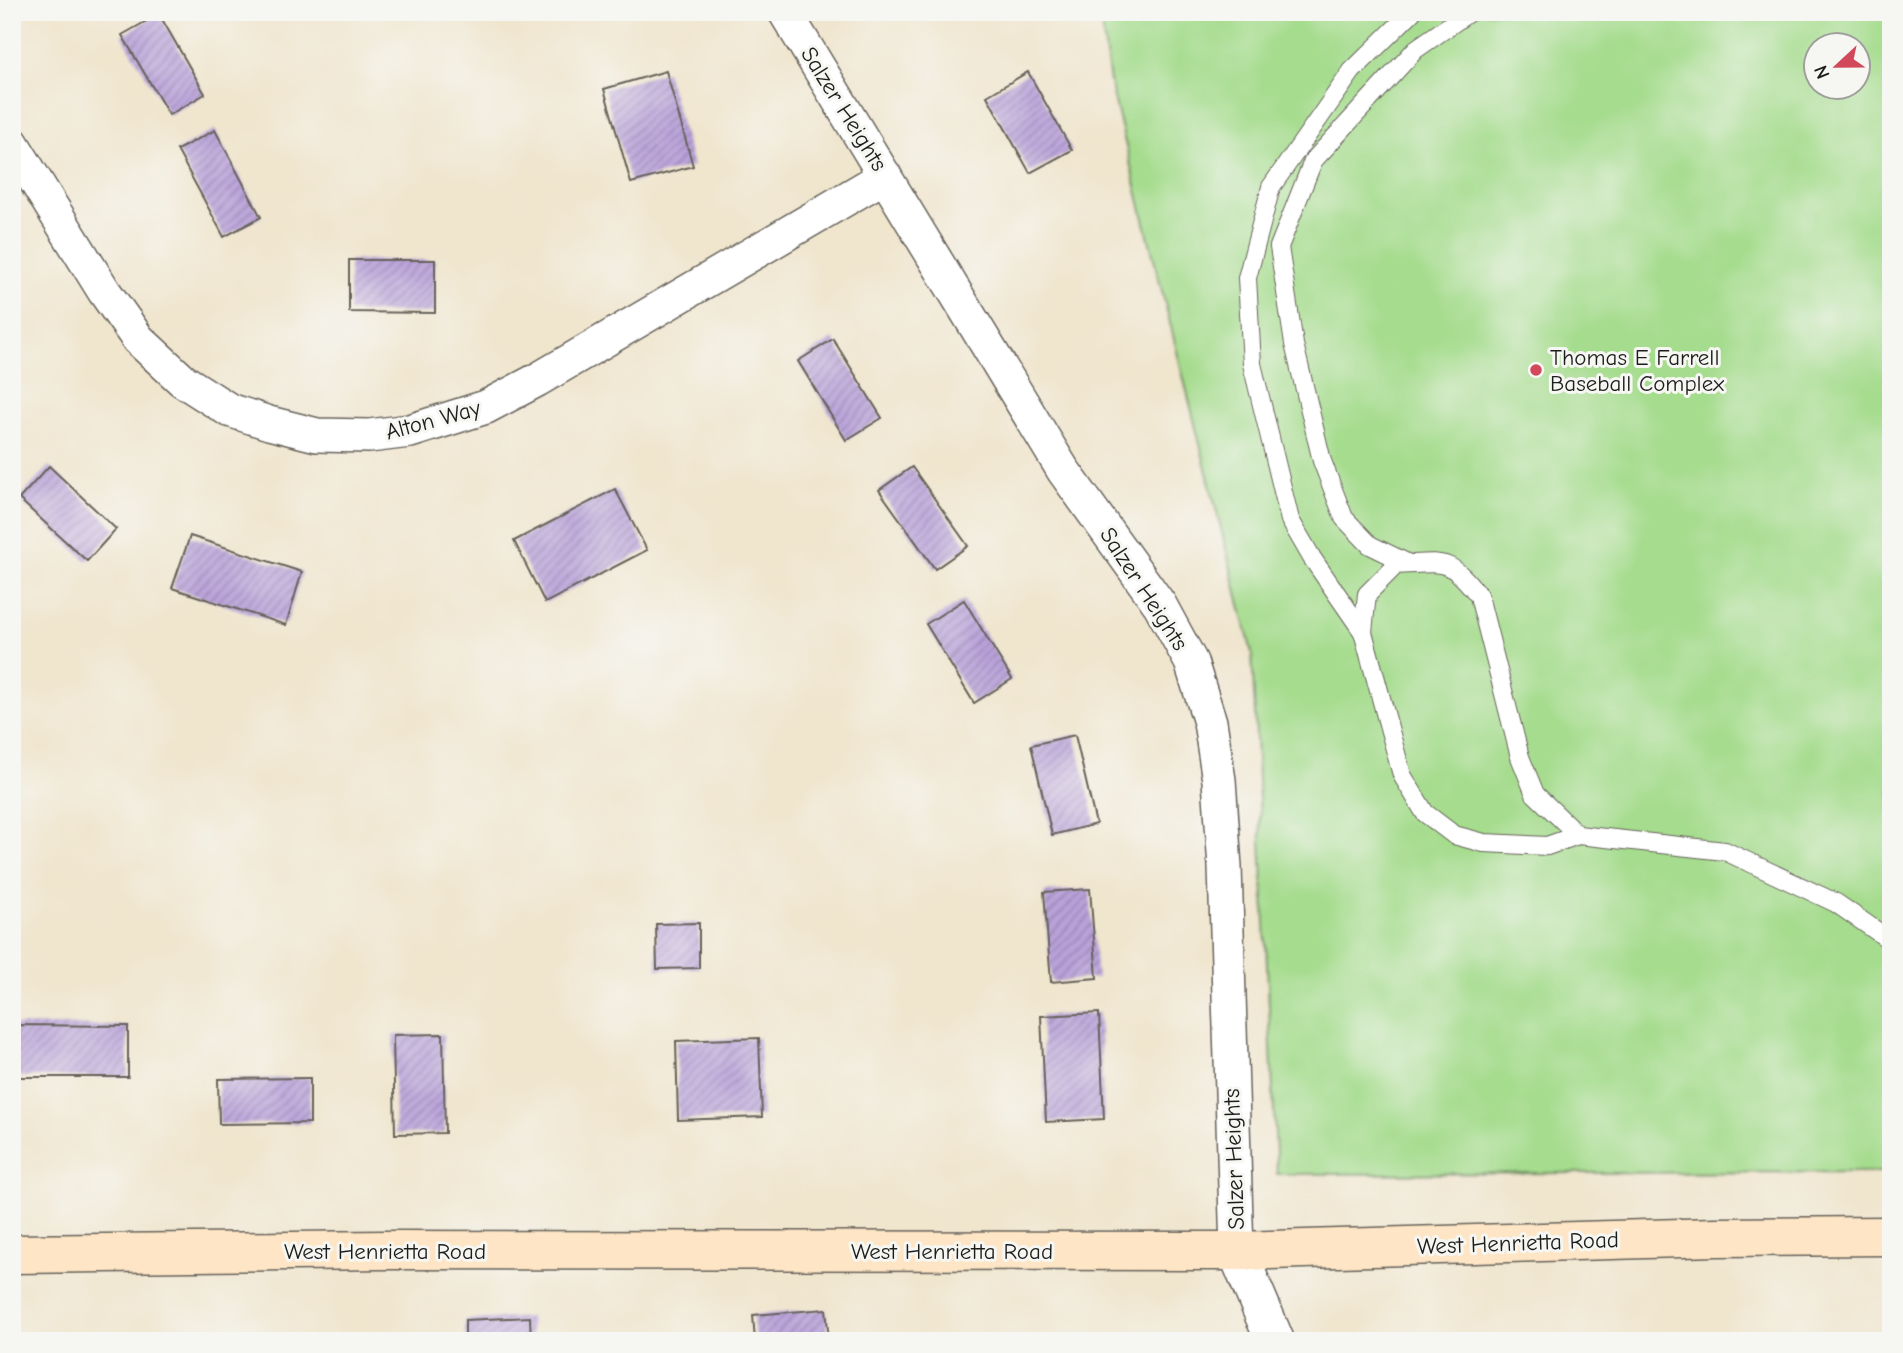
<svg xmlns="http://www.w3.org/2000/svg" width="1903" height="1353" viewBox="0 0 1903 1353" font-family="'Comic Neue',sans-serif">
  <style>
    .grass { fill: #a5dc8d; stroke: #607c54; stroke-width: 2; fill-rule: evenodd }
    .building { fill: url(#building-hatch) }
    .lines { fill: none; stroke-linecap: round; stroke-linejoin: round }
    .service-casing { stroke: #66625a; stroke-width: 20 }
    .minor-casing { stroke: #66625a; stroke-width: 36 }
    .tertiary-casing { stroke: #66625a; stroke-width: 41 }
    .secondary-casing { stroke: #66625a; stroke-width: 41 }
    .service { stroke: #fff; stroke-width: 18 }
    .minor { stroke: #fff; stroke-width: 33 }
    .tertiary { stroke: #fff; stroke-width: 38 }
    .secondary { stroke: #fde5c5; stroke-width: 38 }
    .poi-dot { fill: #d1495b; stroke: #f6f6f2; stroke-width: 2.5 }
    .labels { text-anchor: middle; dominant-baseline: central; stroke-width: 6; stroke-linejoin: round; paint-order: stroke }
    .street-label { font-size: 23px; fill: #1c1c1c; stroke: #f6f6f2 }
    .poi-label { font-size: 23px; fill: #1c1c1c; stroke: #f6f6f2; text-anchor: start }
  </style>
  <defs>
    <pattern id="building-hatch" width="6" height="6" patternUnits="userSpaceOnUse" patternTransform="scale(1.75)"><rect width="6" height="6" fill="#baa2da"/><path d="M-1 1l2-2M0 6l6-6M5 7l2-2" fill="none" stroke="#9683b0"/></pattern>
  </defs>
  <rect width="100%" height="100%" fill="#f6f6f2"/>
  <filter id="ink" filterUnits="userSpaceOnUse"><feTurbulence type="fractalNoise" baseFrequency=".0143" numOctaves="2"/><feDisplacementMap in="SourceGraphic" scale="14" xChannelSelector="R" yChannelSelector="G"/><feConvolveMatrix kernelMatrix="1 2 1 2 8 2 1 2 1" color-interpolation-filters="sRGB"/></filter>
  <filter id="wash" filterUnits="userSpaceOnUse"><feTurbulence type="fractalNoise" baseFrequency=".00686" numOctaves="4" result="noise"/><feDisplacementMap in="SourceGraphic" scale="28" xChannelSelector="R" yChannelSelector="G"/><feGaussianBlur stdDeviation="1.57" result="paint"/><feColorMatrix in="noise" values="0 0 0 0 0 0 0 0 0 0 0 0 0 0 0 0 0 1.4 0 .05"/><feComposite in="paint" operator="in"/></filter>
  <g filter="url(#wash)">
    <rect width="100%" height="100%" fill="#f0e5cd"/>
    <path class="grass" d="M1100 12H1891V1172L1277 1174 1252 653 1110 82ZM1815 46H1857V88H1815Z"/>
    <g id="blocks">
      <g class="building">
        <polygon points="159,14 205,94 169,115 122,35"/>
        <polygon points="666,71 693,166 631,183 604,89"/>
        <polygon points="1028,72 1072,150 1030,173 987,96"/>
        <polygon points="215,130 261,217 224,237 177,150"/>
        <polygon points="349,260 435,260 435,313 349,312"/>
        <polygon points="833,339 882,418 846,440 798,361"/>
        <polygon points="49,466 116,529 87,561 19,499"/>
        <polygon points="912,467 968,546 935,569 879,490"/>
        <polygon points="615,489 647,550 545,603 514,541"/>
        <polygon points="190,536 302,572 286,625 172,588"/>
        <polygon points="964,600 1012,679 974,703 926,624"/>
        <polygon points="1075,735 1096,824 1052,835 1031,745"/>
        <polygon points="1090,889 1097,978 1051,982 1044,892"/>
        <polygon points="699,923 699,968 657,969 656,924"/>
        <polygon points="1099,1013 1104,1119 1046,1122 1041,1016"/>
        <polygon points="12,1025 128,1026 128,1077 12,1077"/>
        <polygon points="443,1034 445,1133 395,1134 393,1035"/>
        <polygon points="759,1038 762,1117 678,1120 676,1041"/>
        <polygon points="310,1078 310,1123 219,1124 218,1079"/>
        <polygon points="826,1309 829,1341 755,1341 753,1315"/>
        <polygon points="530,1317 531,1341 465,1341 465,1320"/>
        <polygon points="444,1337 444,1341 416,1341 415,1339"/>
      </g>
    </g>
  </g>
  <g filter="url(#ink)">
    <use href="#blocks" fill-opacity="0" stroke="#66625a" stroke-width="2"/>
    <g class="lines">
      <defs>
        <g id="service">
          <polyline points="1409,564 1370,545 1344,518 1322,461 1294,344 1279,247 1313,161 1416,49 1469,12"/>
          <polyline points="1363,632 1312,558 1290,520 1252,364 1247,278 1271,187 1352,71 1412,12"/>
          <path d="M1578 835 1535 794 1520 757 1479 596C1448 556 1444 563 1396 565L1367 594 1363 632 1402 775 1425 813 1454 835 1484 843 1547 846 1578 835 1725 851 1836 903 1891 941"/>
        </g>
        <g id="minor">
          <polyline points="785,12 1063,470 1160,605 1191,662 1210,722 1219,780 1225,867 1237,1251"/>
          <polyline points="12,143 104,291 138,339 182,380 229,410 269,423 317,435 369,436 410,431 486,407 537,380 885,176"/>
        </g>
        <polyline id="tertiary" points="1237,1251 1275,1341"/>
        <polyline id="secondary" points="12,1254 386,1250 1237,1251 1716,1237 1891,1236"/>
      </defs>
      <use href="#service" class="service-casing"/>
      <use href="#minor" class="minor-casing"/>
      <use href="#tertiary" class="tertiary-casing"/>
      <use href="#secondary" class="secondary-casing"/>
      <use href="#service" class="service"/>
      <use href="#minor" class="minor"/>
      <use href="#tertiary" class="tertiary"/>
      <use href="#secondary" class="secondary"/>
    </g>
  </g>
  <circle class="poi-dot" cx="1536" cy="370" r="7"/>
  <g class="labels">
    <g class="street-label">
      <text transform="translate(844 109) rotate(58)">Salzer Heights</text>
      <text transform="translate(433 420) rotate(-15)">Alton Way</text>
      <text transform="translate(1144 589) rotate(57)">Salzer Heights</text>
      <text transform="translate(1234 1159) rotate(-92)">Salzer Heights</text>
      <text transform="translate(1518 1243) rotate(-2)">West Henrietta Road</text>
      <text x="385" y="1251">West Henrietta Road</text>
      <text x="952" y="1251">West Henrietta Road</text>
    </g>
    <g class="poi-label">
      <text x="1550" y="357">Thomas E Farrell<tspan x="1550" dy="26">Baseball Complex</tspan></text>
    </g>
  </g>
  <rect width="1903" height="1353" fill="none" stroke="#f6f6f2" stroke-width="42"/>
  <g transform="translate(1837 66) rotate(248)"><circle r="33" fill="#f6f6f2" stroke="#9f9f9c" stroke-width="2"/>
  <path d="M0-5L12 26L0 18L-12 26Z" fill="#d1495b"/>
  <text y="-10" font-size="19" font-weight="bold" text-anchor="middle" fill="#1c1c1c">N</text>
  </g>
</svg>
